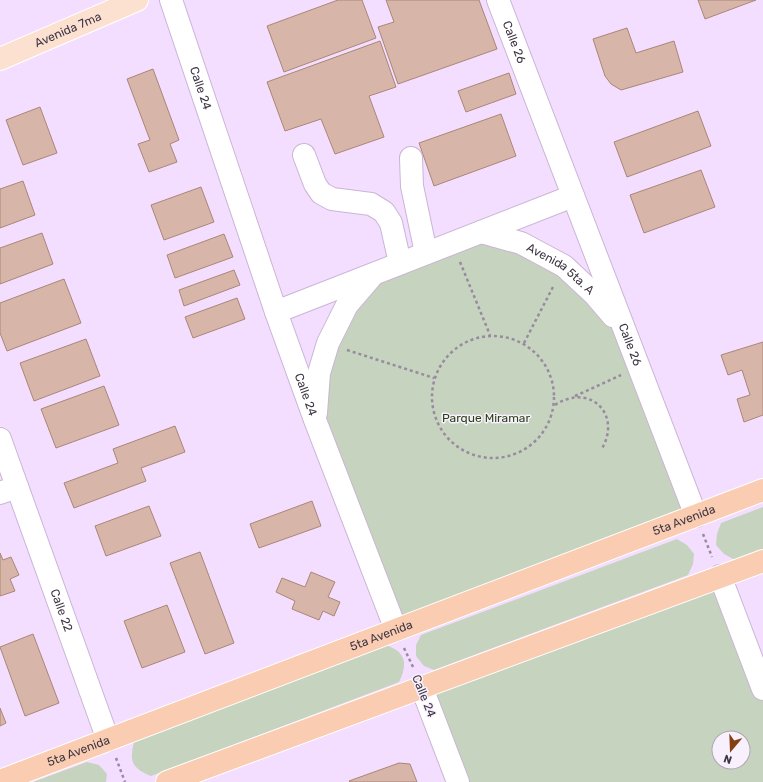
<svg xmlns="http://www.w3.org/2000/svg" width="763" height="782" viewBox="0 0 763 782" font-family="Rubik,sans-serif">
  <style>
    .green { fill: #c6d3be; fill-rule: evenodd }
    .building { fill: #d7b6a9; stroke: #aa8677 }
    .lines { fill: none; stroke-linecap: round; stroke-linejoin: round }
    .minor-casing { stroke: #cab5d5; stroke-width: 24 }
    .major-casing { stroke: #fff; stroke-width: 24 }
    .highway-casing { stroke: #fff; stroke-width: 24 }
    .path { stroke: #988aa1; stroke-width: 2.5; stroke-dasharray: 3 3; stroke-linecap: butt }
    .minor { stroke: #fff; stroke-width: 22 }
    .major { stroke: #fce1d1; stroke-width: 22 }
    .highway { stroke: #facdb2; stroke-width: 22 }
    .labels { text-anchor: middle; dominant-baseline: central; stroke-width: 3; stroke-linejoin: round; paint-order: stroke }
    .street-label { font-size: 12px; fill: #3e3643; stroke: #f9f0fe }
    .park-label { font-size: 12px; fill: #294017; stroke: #f9f0fe }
  </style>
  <rect width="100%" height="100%" fill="#f3deff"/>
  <g class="green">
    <polygon points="481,232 521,243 625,329 696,516 396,630 315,420 319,373 373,274"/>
    <polygon points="763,507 763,550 735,560 724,554 716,545 717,534 721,523"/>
    <polygon points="677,539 687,545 694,554 693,564 688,575 434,670 424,666 416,656 416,645 421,635"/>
    <path d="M720 576 763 689V782H458L422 688ZM719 738H743V762H719Z"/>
    <path d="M385 645C406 651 408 664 399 682L151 776C132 768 129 762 134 742Z"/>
    <polygon points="87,762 99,765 107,774 106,782 33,782"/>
  </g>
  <g class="building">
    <polygon points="338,0 362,0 376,38 284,72 267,26"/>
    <polygon points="386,0 479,0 497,49 398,84 378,27 394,22"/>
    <polygon points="698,0 756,0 705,19"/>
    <polygon points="627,28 636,53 674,41 683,72 621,90 611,84 605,76 593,39"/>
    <polygon points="380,41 396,87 369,96 384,137 335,154 321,119 285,131 267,82"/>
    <polygon points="153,69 179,140 170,144 177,162 149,172 138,144 150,140 127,79"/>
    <polygon points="509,73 516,94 466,112 458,91"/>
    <polygon points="40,107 57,153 23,165 6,120"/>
    <polygon points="698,111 711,146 627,177 614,142"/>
    <polygon points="501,114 516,156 434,186 419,143"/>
    <polygon points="701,170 715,207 644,233 630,195"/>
    <polygon points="23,181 35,215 0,228 0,189"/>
    <polygon points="201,187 214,222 164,240 151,205"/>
    <polygon points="42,233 53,264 0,284 0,248"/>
    <polygon points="224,234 233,257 175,278 167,255"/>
    <polygon points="234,270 240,285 184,306 179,290"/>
    <polygon points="64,279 81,323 7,351 0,333 0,303"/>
    <polygon points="237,298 245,319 193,338 185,317"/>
    <polygon points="86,339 100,376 34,401 20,363"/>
    <polygon points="763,342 763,415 744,422 737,399 750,395 742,370 728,375 721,355"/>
    <polygon points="104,386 119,425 56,448 41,409"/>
    <polygon points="175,426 185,452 141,468 146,481 74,508 64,483 118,463 113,449"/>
    <polygon points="312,501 321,526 259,548 250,524"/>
    <polygon points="149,506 161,536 106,556 95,526"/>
    <polygon points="200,552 234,643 205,654 170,563"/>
    <polygon points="0,553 3,560 11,557 19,575 10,579 15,591 0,596"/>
    <polygon points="311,572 335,582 328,597 340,602 334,616 323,611 319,620 292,609 295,601 276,592 282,578 305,587"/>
    <polygon points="167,605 185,652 142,668 124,621"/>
    <polygon points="33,634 59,703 25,716 0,647"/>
    <polygon points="0,708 6,723 0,726"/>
    <polygon points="399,763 410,764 417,782 350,782 349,781"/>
  </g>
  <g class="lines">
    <defs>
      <g id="minor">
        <path id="s1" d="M171 0 276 312 315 420 396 630"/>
        <path id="s2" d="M498 0 696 516"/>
        <polyline points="304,155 315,184 321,193 332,199 371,204 384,212 391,223 400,263"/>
        <polyline points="411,158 412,186 426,253"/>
        <path id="s3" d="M481 232 521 243 564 266 595 295 613 316"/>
        <polyline points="276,312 573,196"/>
        <polyline points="316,413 319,373 328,343 347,305 371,277"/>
        <path id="s4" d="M0 439 108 740"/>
        <polyline points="0,493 17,487"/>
        <polyline points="720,576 763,689"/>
        <polyline points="422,688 458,782"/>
      </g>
      <g id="major">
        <path id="s5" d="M0 59 137 0"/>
      </g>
      <g id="highway">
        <path id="s6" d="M0 781 763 490"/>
        <polyline points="167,782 763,561"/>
      </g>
    </defs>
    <use href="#minor" class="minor-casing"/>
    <use href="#major" class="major-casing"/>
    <use href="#highway" class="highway-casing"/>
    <g class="path">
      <polyline points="460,262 490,335"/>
      <circle cx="493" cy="397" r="61"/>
      <polyline points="524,343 554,285"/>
      <polyline points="347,350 434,378"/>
      <polyline points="575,396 621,375"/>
      <path d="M555 405C590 382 623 415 601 450"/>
      <polyline points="703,534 712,557"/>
      <polyline points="404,648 414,669"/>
      <polyline points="116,758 125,782"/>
    </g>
    <use href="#minor" class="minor"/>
    <use href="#major" class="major"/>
    <use href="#highway" class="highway"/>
  </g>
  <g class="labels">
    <g class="street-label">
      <text stroke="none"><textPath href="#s5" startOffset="74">Avenida 7ma</textPath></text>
      <text stroke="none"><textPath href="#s2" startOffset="45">Calle 26</textPath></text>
      <text stroke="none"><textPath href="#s1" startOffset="93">Calle 24</textPath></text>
      <text stroke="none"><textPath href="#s3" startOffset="89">Avenida 5ta. A</textPath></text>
      <text stroke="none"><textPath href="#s2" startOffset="369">Calle 26</textPath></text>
      <text stroke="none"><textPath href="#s1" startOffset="417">Calle 24</textPath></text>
      <text stroke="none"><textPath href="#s6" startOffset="732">5ta Avenida</textPath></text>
      <text stroke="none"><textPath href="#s4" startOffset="182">Calle 22</textPath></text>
      <text stroke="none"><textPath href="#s6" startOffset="408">5ta Avenida</textPath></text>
      <text transform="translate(424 696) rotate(68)">Calle 24</text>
      <text stroke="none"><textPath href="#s6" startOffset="84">5ta Avenida</textPath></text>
    </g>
    <g class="park-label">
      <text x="486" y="418">Parque Miramar</text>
    </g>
  </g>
  <g transform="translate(731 750) rotate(199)"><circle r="19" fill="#f9f0fe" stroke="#aea6b3"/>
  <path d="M0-3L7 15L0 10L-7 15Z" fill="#844013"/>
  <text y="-6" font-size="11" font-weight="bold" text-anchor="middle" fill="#3e3643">N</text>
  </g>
</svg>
